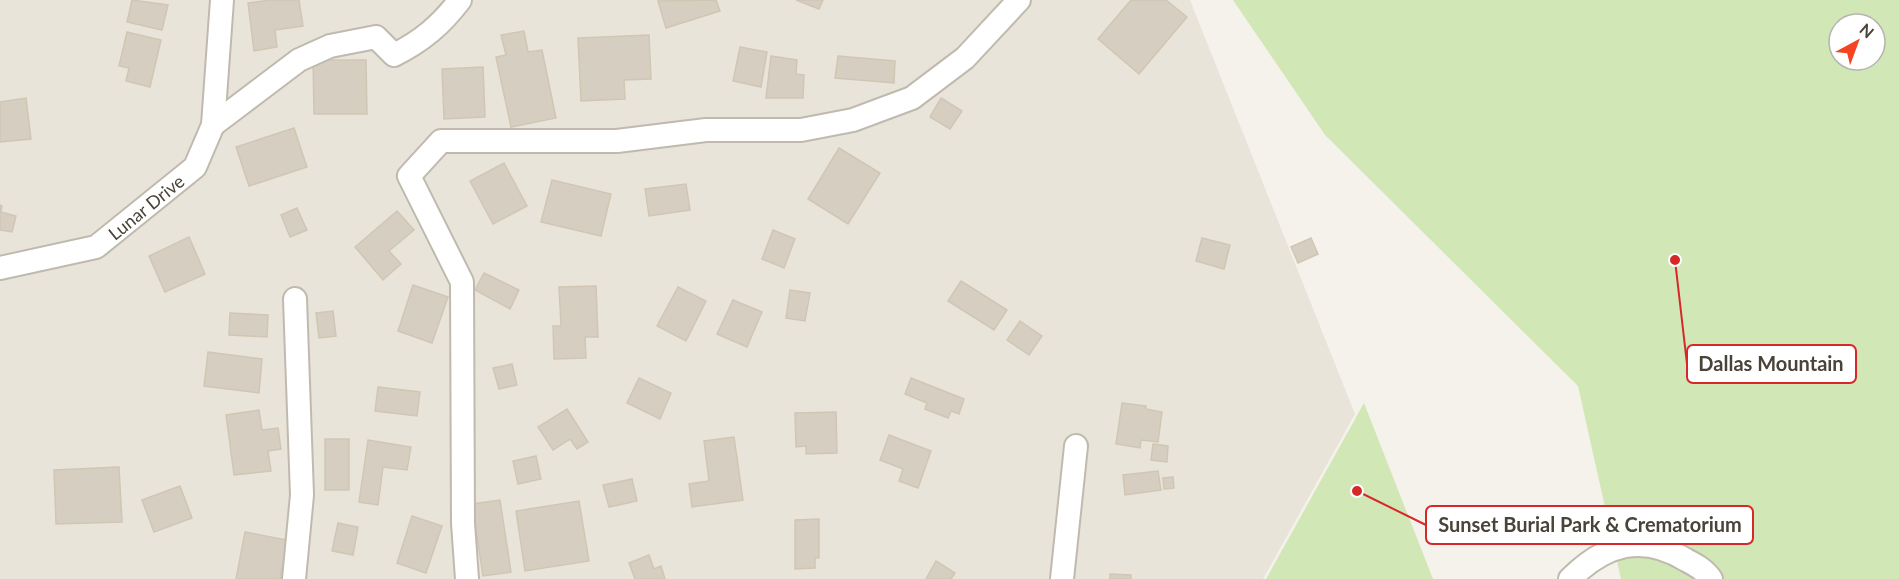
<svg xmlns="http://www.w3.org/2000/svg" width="1899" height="579" viewBox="0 0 1899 579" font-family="Lato,sans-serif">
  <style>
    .residential { fill: #e9e4d9 }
    .green { fill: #d1e7b6; fill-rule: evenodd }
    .building { fill: #d6cec1; stroke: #d1c6b4; stroke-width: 1.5 }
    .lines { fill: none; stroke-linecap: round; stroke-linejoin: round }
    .minor-casing { stroke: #c0baae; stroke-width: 26 }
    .minor { stroke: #fff; stroke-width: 22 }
    .labels { text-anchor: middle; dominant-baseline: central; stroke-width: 6; stroke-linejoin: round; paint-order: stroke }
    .street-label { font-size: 18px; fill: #494339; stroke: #fff }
    .leader { fill: none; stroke: #d62828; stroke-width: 2 }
    .callout-dot { fill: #d62828; stroke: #fff; stroke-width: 2 }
    .callout { fill: #fff; stroke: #d62828; stroke-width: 2 }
    .callout-label { font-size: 20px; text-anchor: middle; font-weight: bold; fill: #494339 }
  </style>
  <rect width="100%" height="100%" fill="#f5f2eb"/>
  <polygon class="residential" points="0,0 1190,0 1355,414 1263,579 0,579"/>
  <g class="green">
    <path d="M1233 0H1899V579H1621L1578 386 1325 135ZM1839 24H1875V60H1839Z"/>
    <polygon points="1364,403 1433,579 1266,579"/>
  </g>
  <g class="building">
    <polygon points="132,0 168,5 162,30 127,22"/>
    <polygon points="270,0 299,0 303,26 275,30 277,47 254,51 248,3"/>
    <polygon points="716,0 720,11 666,28 658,1"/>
    <polygon points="796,0 823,0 819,9"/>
    <polygon points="1131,0 1166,0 1187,17 1139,74 1098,39"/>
    <polygon points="524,31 528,52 542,50 556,118 511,127 496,57 506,55 501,35"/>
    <polygon points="127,32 161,40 150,87 126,81 129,68 119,66"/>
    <polygon points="649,35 651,79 624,80 625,99 581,101 578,38"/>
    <polygon points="740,47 767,52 761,87 733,81"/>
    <polygon points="771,56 797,60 796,74 804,75 803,98 766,98"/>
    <polygon points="838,56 895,61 894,83 835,78"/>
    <polygon points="313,60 366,60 367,114 314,114"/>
    <polygon points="483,67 485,117 444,119 442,69"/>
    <polygon points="26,98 31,139 0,142 0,102"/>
    <polygon points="941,98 962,111 950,129 930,117"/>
    <polygon points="294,128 307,167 249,186 236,147"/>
    <polygon points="839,148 880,173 848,224 808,199"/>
    <polygon points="504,163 527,206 493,224 470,181"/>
    <polygon points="552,180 611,194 601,236 541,222"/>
    <polygon points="686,184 690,210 649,216 645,189"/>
    <polygon points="0,205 2,206 1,212 16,216 12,232 0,230"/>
    <polygon points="297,208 307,230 290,237 281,215"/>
    <polygon points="397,211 414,230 389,251 401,264 383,280 355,247"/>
    <polygon points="773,230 795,239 784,268 762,259"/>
    <polygon points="189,237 205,274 165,292 149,256"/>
    <polygon points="1202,238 1230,245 1224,269 1196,261"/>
    <polygon points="1311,238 1318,254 1298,263 1291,247"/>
    <polygon points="484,273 519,290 510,309 475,290"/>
    <polygon points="961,281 1007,310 994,330 948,301"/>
    <polygon points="413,285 448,297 432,343 398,331"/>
    <polygon points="596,286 598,337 585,337 586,358 554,359 553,326 561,326 559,287"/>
    <polygon points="678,287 706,301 686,341 657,326"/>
    <polygon points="790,290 810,293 805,321 786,318"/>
    <polygon points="733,300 762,312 747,347 717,334"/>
    <polygon points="333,311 336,336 319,338 316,313"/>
    <polygon points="230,313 268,315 267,337 229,335"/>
    <polygon points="1020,321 1042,336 1029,355 1007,340"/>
    <polygon points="208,352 262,359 259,393 204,386"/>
    <polygon points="512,364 517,385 499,389 493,368"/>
    <polygon points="639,378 671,393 660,419 627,403"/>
    <polygon points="911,378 964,399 959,414 951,411 948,418 925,409 927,403 905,394"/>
    <polygon points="378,387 420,392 417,416 375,411"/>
    <polygon points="1122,403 1146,406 1146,409 1162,412 1158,442 1141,440 1140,448 1116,444"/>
    <polygon points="567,409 588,442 577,449 570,439 553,450 538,427"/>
    <polygon points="259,410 262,430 278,428 281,449 268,451 271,471 234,475 226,415"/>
    <polygon points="836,412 837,453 806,454 806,446 796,447 795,413"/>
    <polygon points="889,435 931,451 918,488 899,481 903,469 880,460"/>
    <polygon points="734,437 743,500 692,507 689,484 709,481 704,441"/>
    <rect x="325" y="439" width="24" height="51"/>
    <polygon points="368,440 411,447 407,470 383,467 378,505 359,502"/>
    <polygon points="1153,444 1168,446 1167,462 1151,460"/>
    <polygon points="536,456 541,479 518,484 513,461"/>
    <polygon points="119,467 122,522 56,524 54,470"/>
    <polygon points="1158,471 1161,490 1125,495 1123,475"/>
    <polygon points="1173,477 1174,488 1164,489 1163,478"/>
    <polygon points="632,479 637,501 609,507 603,485"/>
    <polygon points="180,486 192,518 154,532 142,500"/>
    <polygon points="500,500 511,572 483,576 472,504"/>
    <polygon points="579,501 589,561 525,571 516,511"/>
    <polygon points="412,516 442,526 426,573 397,563"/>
    <polygon points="819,519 819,558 815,558 815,568 795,569 795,520"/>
    <polygon points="338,523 358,527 353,555 332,551"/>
    <polygon points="245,532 287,540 280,579 236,579"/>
    <polygon points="649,555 654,569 661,566 665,579 635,579 629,563"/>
    <polygon points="936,561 955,573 951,579 926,579"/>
    <polygon points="1110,574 1131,575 1131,579 1110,579"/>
  </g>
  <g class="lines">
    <defs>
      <g id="minor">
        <path d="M213 125 299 60 330 46 376 37 394 55C422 41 441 25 460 0"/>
        <polyline points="0,268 96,247 195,167 213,125 222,0"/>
        <polyline points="294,579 302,495 295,299"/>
        <polyline points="467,579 463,523 462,282 409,176 441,141 617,141 706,130 801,130 853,120 912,98 965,58 1019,0"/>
        <polyline points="1062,579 1076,446"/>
        <path d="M1570 579C1605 544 1642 533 1686 560 1696 565 1705 570 1711 579"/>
      </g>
    </defs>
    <use href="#minor" class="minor-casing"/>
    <use href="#minor" class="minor"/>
  </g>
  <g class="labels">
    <g class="street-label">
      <text transform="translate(146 207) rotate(-39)">Lunar Drive</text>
    </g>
  </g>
  <path class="leader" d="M1675 260L1687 364M1357 491L1426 525"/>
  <g class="callout-dot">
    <circle cx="1675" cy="260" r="6"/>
    <circle cx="1357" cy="491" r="6"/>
  </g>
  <g class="callout">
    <rect x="1687" y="345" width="169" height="38" rx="6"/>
    <rect x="1426" y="506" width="327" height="38" rx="6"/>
  </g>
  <g class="callout-label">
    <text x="1771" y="371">Dallas Mountain</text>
    <text x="1590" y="532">Sunset Burial Park &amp; Crematorium</text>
  </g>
  <g transform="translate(1857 42) rotate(41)"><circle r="28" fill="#ffffff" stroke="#b6b4b0" stroke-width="1.5"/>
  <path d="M0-4.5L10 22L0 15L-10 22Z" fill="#f34524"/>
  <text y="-9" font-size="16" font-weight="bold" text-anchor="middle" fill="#494339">N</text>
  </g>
</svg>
